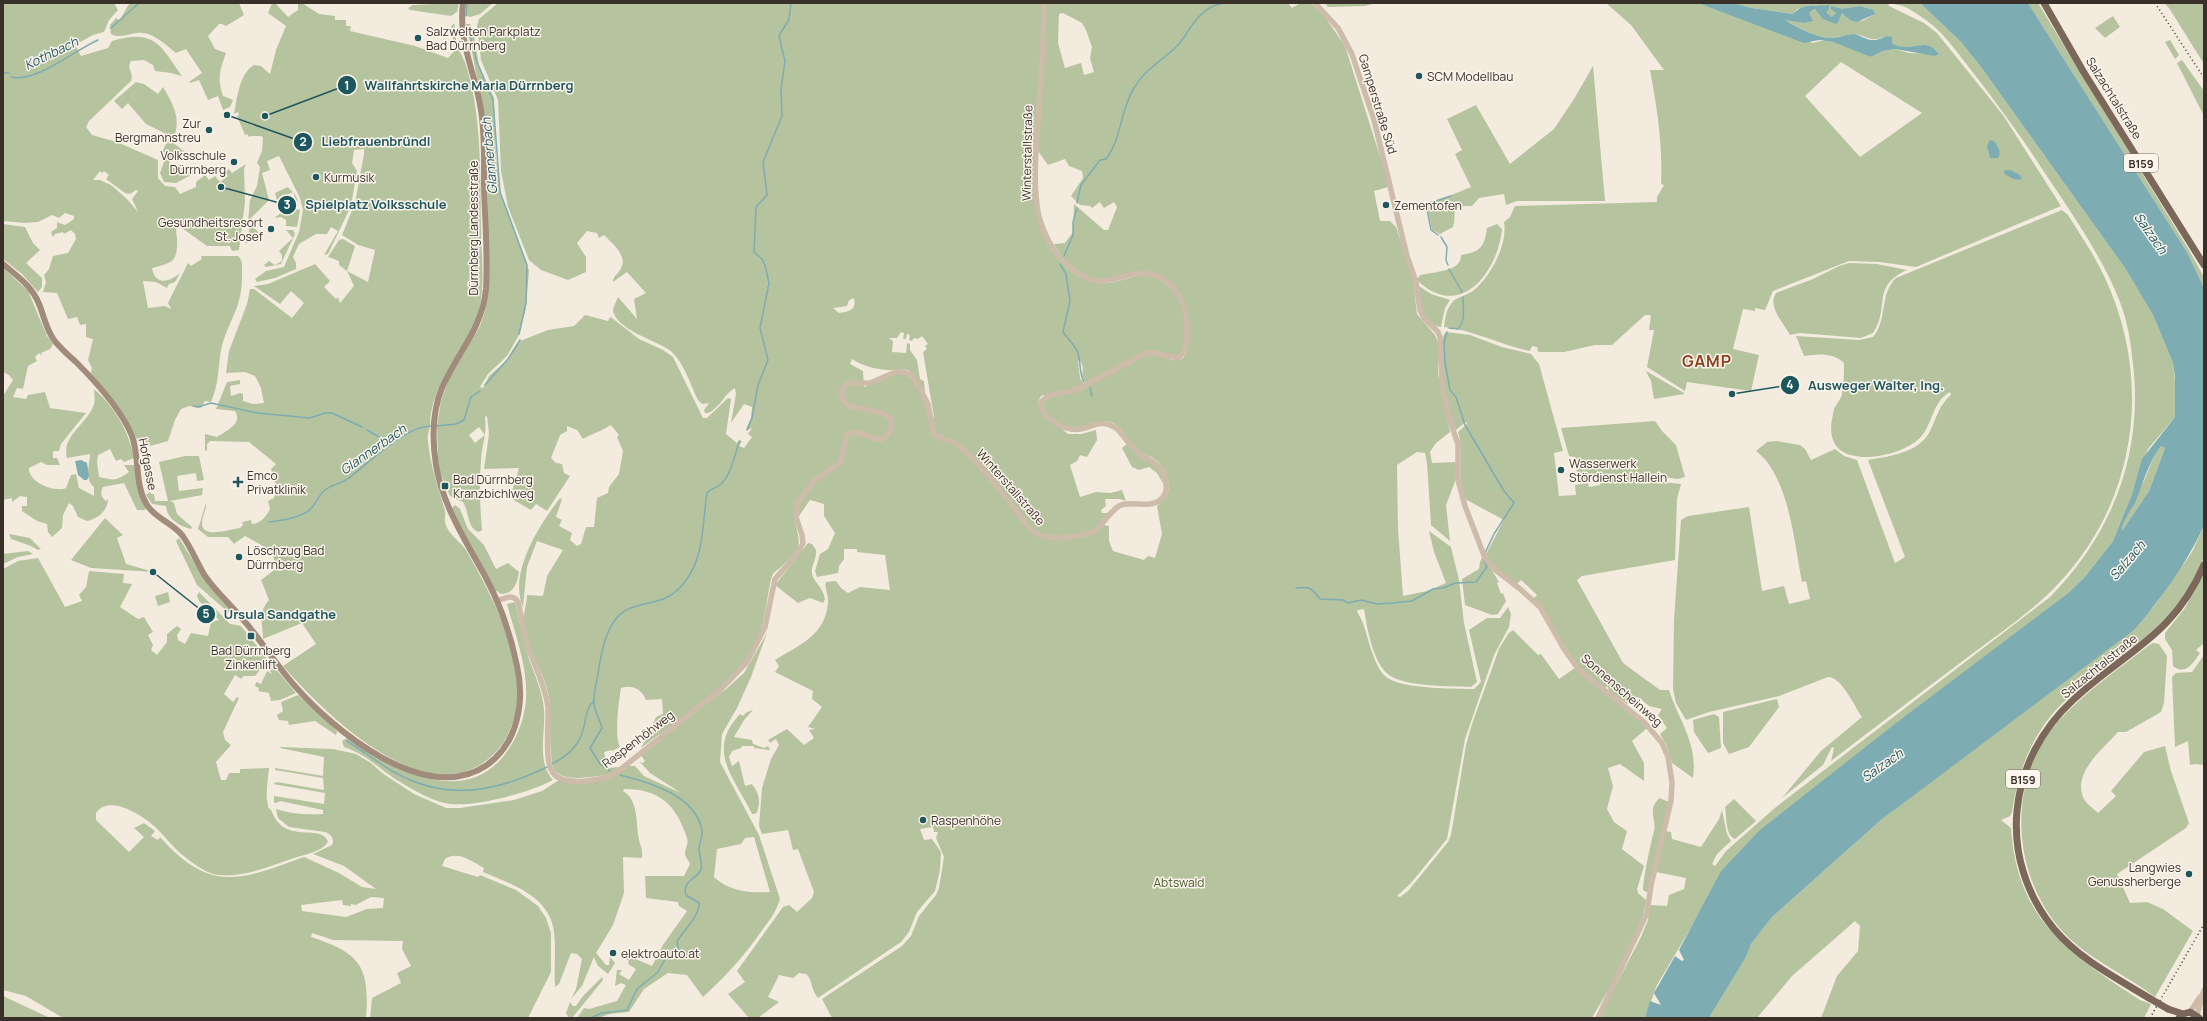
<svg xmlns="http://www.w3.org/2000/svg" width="2207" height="1021" viewBox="0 0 2207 1021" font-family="Manrope,sans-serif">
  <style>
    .green { fill: #b5c49e; fill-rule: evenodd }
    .water { fill: #7dadb2; fill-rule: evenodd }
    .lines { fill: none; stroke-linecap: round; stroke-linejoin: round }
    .stream { stroke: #7dadb2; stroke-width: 1.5 }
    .tertiary { stroke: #cdbcaa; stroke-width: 5.5 }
    .secondary { stroke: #a18b7b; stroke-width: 6 }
    .primary { stroke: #7c685b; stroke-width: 7 }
    .rail { stroke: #3a302a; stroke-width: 1.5; stroke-dasharray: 1 3; stroke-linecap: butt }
    .primary-bridge { stroke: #7c685b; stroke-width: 7 }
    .poi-dot { fill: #1e565e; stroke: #fbf5ec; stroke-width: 1.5 }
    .labels { text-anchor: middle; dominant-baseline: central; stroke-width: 3; stroke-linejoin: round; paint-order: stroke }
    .shield { fill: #fbf5ec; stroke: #746b64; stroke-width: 1 }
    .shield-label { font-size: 11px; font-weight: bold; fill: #3a302a }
    .poi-label { font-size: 12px; fill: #3a302a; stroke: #fbf5ec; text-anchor: start }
    .street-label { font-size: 12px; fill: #3a302a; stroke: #fbf5ec }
    .park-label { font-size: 12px; fill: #47592d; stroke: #fbf5ec }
    .water-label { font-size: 13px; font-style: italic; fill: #1e565e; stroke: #fbf5ec }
    .district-label { font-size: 16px; font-weight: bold; letter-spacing: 1px; fill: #8c4020; stroke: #fbf5ec }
    .leader { fill: none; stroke: #1e565e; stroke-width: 1.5 }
    .callout-dot { fill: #1e565e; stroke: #fbf5ec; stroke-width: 1.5 }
    .mark-label { font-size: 12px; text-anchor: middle; font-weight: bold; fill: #fff }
    .callout-label { font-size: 13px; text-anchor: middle; font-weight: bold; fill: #1e565e; stroke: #fbf5ec; stroke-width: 3; stroke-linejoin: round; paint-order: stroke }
  </style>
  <rect width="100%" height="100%" fill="#f4ebdf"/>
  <g class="green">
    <path d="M3 3H114L118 10 109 20 104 32 93 35 75 45 81 56 108 48 112 41C120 39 131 36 140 37 161 38 171 62 182 76L171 73 155 71 153 65 144 60 131 61 129 66 132 76 131 81 89 121 86 127 92 135 117 142 158 160V178L165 186 175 187 180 194 196 187V182L205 175 209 180 215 176 220 182 228 176 225 172 229 169 232 173 246 164 244 169 245 202 239 250 232 251 230 246H207L182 228 177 227C175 231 177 235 177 239 178 262 172 263 152 268 155 286 170 282 180 273L175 282 169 284 167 288 156 282 143 281 148 308 165 306 171 309 168 303 188 263 191 266 202 259 201 256H238C243 260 242 267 242 273 243 309 228 319 221 350 218 368 219 384 211 402L205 401 201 408 189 406 181 409 175 420 168 441 150 446 138 441 121 411 91 373 92 368 88 360 93 339 86 337V324L80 325 77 317 68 319 57 293 43 292 46 282 44 275 49 269 53 256 68 253 76 239 75 234 71 230 64 234 63 232 55 234 53 237 51 232 57 228V222L65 225 74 219V216L65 213 59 218 52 215 38 222 25 223 3 221ZM100 171 102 173 104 171 109 175 106 179 125 193 130 194 136 190 138 191 132 199 138 212 127 199 111 185 100 180H93Z"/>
    <path d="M130 3H239L244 15 226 26 222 24H219L208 36 215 49 226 53C220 70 217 77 223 96L233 100 230 107 223 110 218 96 208 100 199 80 190 83 189 82 202 73 186 49 176 53C167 46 155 34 143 33 132 31 122 40 111 34L110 25 116 18 119 20C124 15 125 9 130 3Z"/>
    <path d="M272 3H275L288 17 298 10V3H302L319 14 335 16V20H346V26H351L350 31 415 46 448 58 455 50 451 27 454 23C456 30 455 37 457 44 460 53 466 62 468 72 482 122 480 176 481 227 481 256 486 285 478 314 466 355 430 382 430 426 429 431 427 436 428 441 430 466 439 488 445 511 446 515 444 518 445 521 446 533 460 541 466 550 496 603 541 684 503 743 490 762 469 774 447 775 388 775 319 707 283 666L316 644 302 623 263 639C263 623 257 614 269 600L261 580 277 568 271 551H263V546L245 536 234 544 228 537H208L198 529 206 503C207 506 205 510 204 514 194 542 225 530 240 528L243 525 242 522 251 520 252 524C261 523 266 517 270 509L268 501 274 498C278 488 274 479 271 469L276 464 249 442 210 441 207 444V450L205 451V434L217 437C226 431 243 424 235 411L216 409 227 382 240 380V384L230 386 231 396 240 393 243 394V401L253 404 264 403 261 388 255 376 245 372 226 373 229 351 247 304 250 289H254L292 318 304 303 291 291 280 304 254 286 268 284 315 264 330 281 324 287 336 299 338 297 340 303 354 286 347 271 339 265V261L328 257 339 240 343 239 355 246 347 271 368 282 375 250 358 245 342 235 355 203 364 154V149L354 150 352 163 357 171 351 206 328 254 324 255 338 231 331 227 327 234H316L299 244 293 257 296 263V269L275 278 257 282 255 279 266 271 284 267 299 232 303 210 300 198 279 156 267 161 270 170 262 173 269 200 248 221 250 200 257 186 260 167 257 163 262 151 263 138 261 136H251L249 137 247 134 245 135 237 116 239 115 238 112 234 114C237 99 239 74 254 65L261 66 270 74 276 50 286 26 268 13Z"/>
    <polygon points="459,3 457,12 451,16 410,10 408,8 413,5"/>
    <polygon points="466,3 493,3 480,14 470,17 465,15"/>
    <path d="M498 3H1288L1292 8 1300 3H1311L1325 17 1345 46 1384 169 1388 187 1374 191 1380 221H1390L1396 227 1413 278 1417 314 1435 335 1439 345 1438 374 1450 432 1436 443 1430 452 1432 463 1457 462 1456 479 1446 505 1450 541 1431 525 1427 463 1425 453 1417 452 1397 465 1398 529 1403 596 1427 591 1446 583 1434 552 1429 531 1451 547 1459 580 1464 623 1477 682 1471 687C1450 686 1406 687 1389 675 1373 663 1367 628 1364 609L1358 610 1357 612C1365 623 1367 639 1372 652 1375 660 1379 671 1385 676 1399 689 1447 688 1466 689H1474L1481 682 1469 630 1487 618H1500L1508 607 1511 614 1509 627 1494 655 1465 739 1447 839 1411 883 1397 896 1400 897 1408 891 1448 842 1451 835 1466 745 1472 724 1499 649 1508 634 1513 630 1538 655 1541 654 1559 679 1575 668 1647 728 1632 741 1644 763V781L1620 764 1608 768 1613 786 1607 809 1614 822 1627 831 1622 849 1644 866 1637 889 1638 893 1646 900C1642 937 1611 985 1592 1018H832L822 999 902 946 911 936 919 916 936 895 939 888 944 857 936 838 938 832H934L933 827 920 829 924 840 932 839 941 852 940 870 935 891 917 912 909 932 901 942 818 998C810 988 813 980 806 974L799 973 793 978 779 975 768 997 779 1002 758 1018H749L728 994 745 982 737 971 783 907 789 905 797 912 812 898 814 892 798 849 793 850 788 830 762 834 759 826 762 788 771 759 779 745 776 739 770 743 768 740 787 729 804 745 814 738 809 730 815 729 808 727 822 707 812 699 813 691 775 672 779 666 775 660C799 645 825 636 828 603 829 596 824 588 826 582L836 581 841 588 848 593 860 587 890 590 885 555 857 552V549H844V559L839 566 838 573 817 577 815 571 820 554 828 549 835 533 824 516V504L810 500 799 516 794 518C801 547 803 546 780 568 777 570 773 573 772 576 766 598 766 621 757 642 740 681 675 722 641 748L656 717 663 714 662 699 646 700C642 689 632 684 621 688 619 701 614 736 620 747L612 751V750L604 752 608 768 619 767 622 770 627 766H635L644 776 681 793 650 773 640 762 643 763 645 761 640 754 726 689 744 673 767 633 751 677 737 708 722 734 720 762 759 835 780 899C777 910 770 920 763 929 745 955 726 976 703 997L687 975 668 973 644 989 629 1012 610 1014 598 1018H577L584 1008 589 1009 617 1001 626 985 621 983 615 986 617 970H622L619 974 629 980 636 969 628 964 629 961 624 958 626 955 652 966 663 945 687 911 679 906 678 902 646 898 645 876H684L690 864C689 861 685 857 685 853 685 848 689 843 687 838 676 804 659 789 624 789L623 791C638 800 636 820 638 834 639 844 643 847 642 858L623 857 624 893 613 925 596 953 606 965H609L610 957 615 963 608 974 598 966 594 957 582 986 571 999 576 989 582 959 577 954 571 953 559 984 555 987C554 969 556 950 554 932 550 896 511 884 483 872L484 868C473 862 458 850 445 859L442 866 478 877 480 875 516 890 538 906 546 918 551 933V972L528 1018H370L372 998 401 983 397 973 411 966 402 949 403 941 333 940 312 933 311 937C360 953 370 966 366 1018H63L26 996 3 990V569L18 561 38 558 65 607 82 601 79 595 86 587 89 571 124 574 123 583 132 584 120 607 138 619 144 617 153 632 148 635 153 645 151 650 157 655 167 642V634L177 626 181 629 177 635 178 640 185 644 191 633 208 636 211 622 219 620 199 601 197 596 199 592 230 624 241 626 268 660 255 676H244L241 679 235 675 224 694 233 702 237 697 239 698 223 732 225 740 231 745 216 762 221 780H226L229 773H240V769L269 768C268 780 265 794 268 805 268 810 271 808 272 812 285 845 320 823 328 841 325 851 303 855 294 858 270 866 239 880 213 874 204 871 192 863 185 857 173 848 165 836 154 826 142 815 109 794 96 813V820L129 852 144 837 134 828 144 823 155 831 151 836 158 840 160 837C211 894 240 880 304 857L339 873 362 887 376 889 344 866 313 854 332 845C335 839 331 834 325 832L289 827 278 818 276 809C292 814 306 815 323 814V810L280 801 276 803 274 802V796L324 804 325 793 273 784 277 782 324 790 323 778 275 770V768L323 776 324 757 280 748 281 747 333 749 356 754 371 763 382 773 414 794 446 808H460L514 800 542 791 559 780 573 782 604 780 607 775C593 776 567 783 555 771 549 766 550 715 550 703 547 674 526 651 524 622 523 614 527 603 527 595L543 596 547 576 563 550 537 541 527 567 523 607C508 573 540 524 560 498L562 499 556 517 562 520 559 526 572 533 570 540 577 546 581 544 586 527H594L597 498 608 493 609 487 619 474 623 451 617 437 619 435 611 425C600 432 593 433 583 439L577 430 567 426V431L560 435 551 458 556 463 562 464 564 473 570 476 547 511 536 504 531 510 510 498 519 468 484 469 489 434 487 416 485 417C487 436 482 443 481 461 479 483 480 507 482 530L479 532C467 529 469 511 463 502L450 496 439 470 438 459 437 425 441 401 449 379 480 326 485 311 489 281 486 124 469 37 466 33 467 24H470L473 29 479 66 494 98 496 159 501 193 529 271 526 307 520 333 507 356 488 374 480 387 483 388 489 376 507 360 520 341 548 330 574 326 585 315 608 321 610 317 612 318 639 339 663 350 673 357 703 418H707L728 398 731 399 726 434 737 443 739 440 744 443 741 442 739 446 744 448 752 437 748 434 752 428 748 430 746 429 751 418 752 407 744 404 731 423 736 394 735 388C724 394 720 408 708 413H705L704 410 709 403 702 404 698 400C690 384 683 359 668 349 656 341 613 328 613 309L618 297 637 319 634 299 646 293 627 272 613 282C613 275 619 274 621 268 628 256 612 243 604 235L599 238 597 233 587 231 577 243 586 257V272L568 280 541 270 529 260 508 207 501 171 498 100 481 60 477 26 479 19ZM1063 13 1082 23 1086 30 1092 47 1090 58 1094 72 1084 75 1081 63 1065 68 1058 43 1059 14ZM1038 151 1048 165 1065 159 1069 166 1082 171 1083 178 1071 196 1080 205 1090 206 1092 208 1100 202 1104 208 1114 202 1117 207 1108 230H1104L1074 204 1073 232 1065 243 1054 244C1061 260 1081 278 1098 280 1111 281 1122 274 1134 272 1168 267 1188 296 1189 327 1189 336 1189 353 1182 359 1170 364 1161 352 1150 354 1130 357 1099 382 1079 391 1067 396 1051 392 1043 404L1045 412C1058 425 1071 432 1089 426 1096 423 1103 420 1110 422 1122 426 1126 438 1134 446 1140 453 1150 455 1157 461 1166 469 1173 487 1166 497 1163 501 1159 503 1157 506L1162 534 1155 558 1148 556 1144 560 1113 551 1109 541V526L1103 525C1091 538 1058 542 1041 538V535C1054 539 1082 537 1094 530 1100 526 1104 519 1109 513H1102L1101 510 1106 506 1105 499H1120L1126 501 1122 490 1111 493 1096 492 1080 497 1070 465 1077 461 1080 455 1087 457 1097 440 1096 430 1081 434H1068L1041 412 1038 402 1041 396 1072 389 1084 384 1080 378 1078 361 1080 360 1083 367 1082 377 1086 383 1148 350 1177 356C1190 349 1186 313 1181 302 1177 292 1168 282 1158 278 1137 269 1119 286 1099 283 1051 276 1034 219 1035 178 1035 168 1034 159 1038 151ZM854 298C857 310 849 312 839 313L833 308 847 306 849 300ZM901 332 904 333 903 339H906L907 334 910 335 909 340 912 341 914 338 918 339 922 336 928 344 925 346 927 349 923 352 934 417 931 420C925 406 918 370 896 374 885 375 875 384 864 387L863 371 850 364 852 359C863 366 874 369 887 370 896 371 903 366 911 372 918 377 920 386 925 392L924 381 920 379 917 360 910 350V344L907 343 906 353 892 352 893 341 889 338H897ZM479 427 485 435 475 443 469 435ZM754 837 770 892C750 893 730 892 714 877L717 849 741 844 745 838ZM371 897 384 898 383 908 367 909 346 917 302 911 301 905 342 900 343 905 351 906V904L356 905Z"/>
    <polygon points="1325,3 1376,3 1365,6 1328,7"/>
    <path d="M1606 3H1698L1813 43C1832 36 1854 50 1871 57L1883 51 1895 49 1909 53 1939 54C1929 37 1912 51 1897 46 1892 44 1887 40 1883 37 1871 43 1866 35 1854 34 1846 34 1840 37 1832 38 1816 39 1797 26 1783 19L1803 23 1809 15V13L1816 9 1820 14 1839 21 1842 13 1862 21 1875 14 1874 10 1860 6 1836 11 1835 16 1832 17 1826 12V6L1822 7 1816 5 1797 9 1793 14 1752 8 1733 3H1888L1889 6 1924 23 1937 33 2003 115 2061 206 1916 267 1879 262 1849 261 1773 291 1765 310 1755 308V311L1743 309 1733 349 1759 355 1751 391 1687 382 1685 391 1647 367 1654 330H1649L1651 315H1645L1612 345H1595L1564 352H1538L1537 347 1532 346 1530 351C1500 345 1474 330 1444 327 1445 319 1446 310 1451 304 1456 296 1467 296 1474 290 1491 276 1508 244 1504 222L1510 217 1515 206 1657 202V197L1664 185 1661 184C1663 145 1657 108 1650 70H1664L1631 25ZM1841 62 1922 113 1860 157 1805 96Z"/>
    <path d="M1892 3H1920L1961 42 1981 67 2125 268 2153 315 2173 363 2177 400 2175 417 2148 449 2136 480 2132 494 2113 541 2084 578 2067 594 1721 871 1702 909 1657 985 1645 1018H1599L1641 937 1648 920 1650 905 1667 906 1669 895 1684 889 1686 878 1656 872 1665 831 1671 832 1672 839 1701 847 1719 819 1722 810 1727 834 1731 841 1717 854 1712 864 1715 866 1726 851 1776 807 2050 597C2115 531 2145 448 2132 356 2130 336 2126 316 2118 297 2098 248 2060 197 2031 152 2012 124 1992 97 1971 70 1957 52 1944 33 1926 20 1920 16 1912 10 1905 7 1901 5 1896 5 1892 3Z"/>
    <polygon points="2028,3 2038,3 2189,250 2204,277 2204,288 2187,252"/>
    <polygon points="2164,3 2204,3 2204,64 2169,8"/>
    <polygon points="2113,16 2120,27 2105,38 2095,28"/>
    <polygon points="2170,40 2179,55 2175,59 2165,42"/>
    <polygon points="2182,60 2204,91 2204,116 2177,63"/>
    <path d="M1593 66 1605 201H1517L1506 205 1504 194 1479 198 1472 206C1447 206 1458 212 1453 227L1440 234 1432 230 1427 205 1471 187 1455 154 1462 150 1447 119 1476 105 1510 164 1554 129 1574 99Z"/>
    <path d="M136 82 144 84 158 94 163 87C175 107 182 121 172 142L185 152 183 155 178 152 169 163 173 168 178 165 187 173 192 170 195 173 176 183 164 182 160 173 165 159 163 150 170 136 146 124 128 103 122 109 114 101Z"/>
    <path d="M288 187C293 193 299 196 297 204L293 192 277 200 275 193Z"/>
    <polygon points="286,209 288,213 296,209 300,210 297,227 286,226 286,220 281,217 274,218"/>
    <path d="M2062 210 2068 215C2081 236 2095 256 2105 278 2153 381 2137 501 2058 584 2033 611 2001 632 1972 654 1925 689 1878 725 1831 761L1834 748 1832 747 1823 765 1782 798 1821 751 1862 717C1854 706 1842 677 1828 677L1779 696 1709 712 1686 720 1676 703 1673 689 1674 620 1681 520 1688 516 1749 507 1762 591 1784 586 1789 604 1810 599 1806 581 1802 582C1794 542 1789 476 1756 451L1767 442 1776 441 1800 445 1805 449 1811 460 1835 449 1844 456 1857 460 1895 563 1905 557 1868 460C1890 456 1919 453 1930 431 1937 417 1939 405 1951 395L1950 392C1932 402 1933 424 1920 438 1907 450 1886 456 1869 457 1843 458 1827 447 1832 419 1833 415 1833 410 1835 407 1838 402 1841 399 1842 394 1844 384 1844 373 1844 363 1833 352 1818 354 1804 356L1796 336 1859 340 1873 337C1888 320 1879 294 1896 278Z"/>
    <polygon points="3,224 25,227 33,243 40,250 26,263 42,278 42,287 38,292 22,274 3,259"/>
    <polygon points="251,224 259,233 256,233 253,239 245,244"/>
    <path d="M1497 224 1502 229C1498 272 1460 322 1417 280L1420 275C1433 272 1462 272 1461 255 1480 252 1484 248 1487 228Z"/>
    <polygon points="286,230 293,230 295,234 281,264 266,267 264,265 269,261 275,265 282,261 282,255 279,251 293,238"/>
    <path d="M1849 263 1877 264 1907 270C1870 287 1891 307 1873 333L1861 338 1800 333 1790 335C1784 323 1767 307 1776 293L1813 279 1839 266Z"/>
    <path d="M3 268 28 291 47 336 53 344 50 349 41 353 42 356 39 353 35 357 37 361 28 366 23 389 17 388 13 397 26 399 28 395 45 392 50 408 86 413 61 444 59 451H53V458H57L60 465H47L41 462 29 468C28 482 54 493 66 488L71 475 76 474 79 488 94 496V487C84 480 90 462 90 454L67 458C61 437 86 424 93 407 96 401 94 394 94 389 115 407 129 432 134 458L124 462 121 459 116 461 110 449 98 455 97 462 99 477C114 480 115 482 129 472L124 465H134L139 493 146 508 145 510H137L124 483 103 487C100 492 101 498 106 501L108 499C108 510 98 519 87 521L78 517 73 506 69 503 63 515 62 528 52 537 48 532 47 524 37 521 22 511V506H27V497L20 496 12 502V498L3 500V396L13 380 9 375 3 372Z"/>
    <path d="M1419 286 1431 294 1450 300 1445 308 1441 327C1421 325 1421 301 1419 286Z"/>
    <path d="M1446 332 1470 335 1502 347 1531 354 1539 364 1563 451 1554 453 1559 496 1576 495 1575 485 1588 483 1589 487 1600 485 1599 478 1580 480 1578 478 1574 457 1569 456 1561 428 1655 421 1662 431 1676 445 1685 477 1678 479 1655 476 1654 481 1681 484 1677 499 1675 560 1582 576 1577 580 1623 663 1660 690H1669C1679 721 1698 743 1693 778L1672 763 1666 744 1660 734 1667 728 1658 715 1662 709 1649 706 1638 697H1633L1627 704 1610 692 1607 686 1605 688 1581 670 1533 599 1537 595 1521 580 1517 584 1493 566 1486 554 1504 520 1465 499C1456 477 1465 454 1458 432L1467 424 1466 422 1456 430C1449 415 1433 342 1446 332Z"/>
    <polygon points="1646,371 1684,393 1684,394 1654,399 1651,381"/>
    <polygon points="1127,444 1161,471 1164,485 1157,473 1149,467 1139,470 1132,467 1122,448"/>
    <path d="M2161 446 2165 448 2149 491 2122 531C2122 514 2141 491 2147 474 2151 463 2154 456 2161 446Z"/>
    <path d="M185 456H199L204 480 197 481 196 473 177 476 179 491 203 488 202 495 170 501 174 503 177 514 192 527 191 529C179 526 167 519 166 506L152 504 146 495 150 492 151 494H154L155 501H168L159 462Z"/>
    <path d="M455 505 460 509 468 529 484 545 496 569 508 563 519 572C517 583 514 594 501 594L495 590 451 509Z"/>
    <polygon points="105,518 123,535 117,538 126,564 154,572 91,568 71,560"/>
    <path d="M2204 526C2204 536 2206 550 2203 559 2181 633 2095 662 2050 717 2028 745 2017 777 2012 812L2010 816 2001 820 2011 828C2017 921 2069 953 2140 1000L2151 1004 2144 1018H1821L1837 976 1858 951 1860 926 1855 921 1792 976 1757 1018H1709L1746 957 1751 944 1772 917 1881 820 2153 608 2192 552Z"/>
    <polygon points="9,534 30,538 41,549 38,550 31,546 11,539"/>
    <polygon points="179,538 202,575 235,614 235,618 197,585 176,541"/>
    <path d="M808 543 812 544 816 550C817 559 811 565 812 573 812 580 823 587 825 599L823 603 810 598 798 603 775 585Z"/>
    <polygon points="28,551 33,554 18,557 3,564 3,554"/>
    <polygon points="1483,556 1499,582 1497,583 1501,594 1503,593 1506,601 1498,614 1492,615 1465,605 1462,579 1479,569 1480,562"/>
    <path d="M2204 574V643L2196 650 2200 653C2193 663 2186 676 2173 666L2172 650 2165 639V633L2185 608Z"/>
    <polygon points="168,592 170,602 158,606 155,596"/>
    <path d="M515 602C519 620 523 638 528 656 534 673 542 690 544 709 546 731 536 762 553 780 529 793 470 809 444 803 429 799 413 790 400 782 378 769 370 756 344 747L342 741 347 738C393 769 467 811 508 750 518 736 525 716 526 699 528 667 515 634 507 604Z"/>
    <path d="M2153 643 2159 644 2167 656 2164 703 2161 712 2126 732H2118C2103 749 2073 772 2083 797 2085 803 2094 809 2098 813L2116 796 2111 791 2144 752 2165 746 2171 771 2189 823 2186 828 2117 874 2130 903 2147 902 2163 909 2193 931 2155 997C2125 974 2090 960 2064 933 2013 878 2006 789 2052 729 2071 705 2095 687 2119 668 2131 660 2141 650 2153 643Z"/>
    <polygon points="2204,655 2204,765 2196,764 2190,765 2188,741 2175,747 2172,677 2176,673 2192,672"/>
    <polygon points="269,661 296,693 280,700 271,701 269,693 258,691 259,688 255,686 256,682 261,684 267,671 272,674 265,664"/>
    <polygon points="298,695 337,731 336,735 315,721 289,725 288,721 279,720 277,715 283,711 281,702"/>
    <polygon points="1777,699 1779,707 1749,747 1729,754 1723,743 1723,712"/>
    <path d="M753 710 744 720 734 737 752 740 753 744 764 748 768 746 770 750 754 748V746H742L741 748 732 751 729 757 732 766 739 761 745 786 752 784C759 793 761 801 757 812L755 814H752C735 778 705 751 740 714L743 716 747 712Z"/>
    <polygon points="1714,714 1719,717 1721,748 1708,753 1694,732 1693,720"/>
    <path d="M1659 798 1669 802 1648 891 1646 892 1643 890C1643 879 1651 842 1654 831 1656 824 1652 816 1653 809 1653 805 1657 801 1659 798Z"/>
    <path d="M1734 799 1756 821 1735 839C1725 835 1727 817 1725 807Z"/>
    <polygon points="602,977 603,980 572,1018 569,1018 566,1013 570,1002 573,1006 576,1006 583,996"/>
    <polygon points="3,996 50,1018 3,1018"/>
  </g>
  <g class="water">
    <path d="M1698 3H1733L1752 8 1793 14C1804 2 1815 7 1829 5V9L1826 12 1832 17 1836 13 1831 9V6L1842 9 1860 6 1874 10 1875 14 1857 22 1850 20 1842 13 1839 21 1836 24 1823 19 1815 9 1809 13 1813 21 1803 23 1785 20C1797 27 1818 39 1833 38 1841 37 1846 34 1854 34 1860 35 1866 40 1872 40 1880 41 1885 34 1892 37V43C1909 55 1926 34 1939 54L1935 56 1895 49 1883 51 1871 57 1833 42 1819 40 1804 43Z"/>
    <path d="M1920 3H2028L2187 252 2204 288V526C2186 564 2162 598 2134 630L1881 820 1772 917 1751 944 1746 957 1709 1018H1645L1650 1001 1661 1005 1654 993 1675 956 1682 961 1684 960 1679 950 1721 871 1760 830 1896 723 2067 594 2084 578 2113 541 2132 494 2142 459 2175 417V377L2173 363 2153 315 2125 268 1981 67 1961 42ZM2161 446 2165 448 2149 491 2122 531C2122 521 2130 512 2135 503 2143 484 2148 463 2161 446Z"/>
    <path d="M1990 140 1994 141C1998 146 2002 153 1998 158H1990L1987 146Z"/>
    <path d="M2005 170H2010L2020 175 2022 179C2015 181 2009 177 2004 173Z"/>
    <polygon points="81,460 87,463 89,476 87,480 84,480 78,475 75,461"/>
  </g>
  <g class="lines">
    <g class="stream">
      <polyline points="466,16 467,3"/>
      <polyline points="467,25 477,62 493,100 500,192 527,265 526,303 519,334"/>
      <polyline points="111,28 139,3"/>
      <polyline points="3,73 9,73"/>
      <path d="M11 77C36 83 75 50 98 40"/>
      <path d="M1077 203 1081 185 1100 160 1106 159C1122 138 1120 110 1134 88 1144 70 1163 60 1178 45 1187 35 1193 20 1204 12 1210 7 1216 4 1224 3"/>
      <polyline points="1438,235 1431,230 1426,204 1451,196"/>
      <polyline points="1441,237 1447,247 1446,260 1448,265"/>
      <polyline points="1064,256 1073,235 1073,222 1077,208"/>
      <path d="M1060 264 1066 274 1070 301 1063 332C1068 339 1075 345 1078 353 1081 362 1079 374 1084 382"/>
      <polyline points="1449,269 1462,292"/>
      <path d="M1449 328 1458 329C1466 320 1463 308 1463 297"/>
      <polyline points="1447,332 1444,343 1445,363 1450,390 1456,397 1465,425 1504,491 1514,503 1494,534 1485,553"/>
      <polyline points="485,385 508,359 520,340"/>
      <polyline points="1090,388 1092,396"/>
      <polyline points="193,406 198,407 211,403 257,413 310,418 325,413 332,413 362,427"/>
      <polyline points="437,426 456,424 464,420 471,397 480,391"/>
      <polyline points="367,430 392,444"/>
      <polyline points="747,430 752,418 758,385 768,360 760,328 769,283 765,265 762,259 754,252 756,207 767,195 763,162 782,116 781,89 785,61 779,36 789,19 791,3"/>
      <path d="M269 522C282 520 295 519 307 512 316 506 317 497 324 491 330 485 339 484 346 480 369 464 404 425 433 426"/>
      <path d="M1296 588C1311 586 1311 588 1320 599L1343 600 1348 603 1361 600 1377 604 1393 603 1412 601 1433 589 1443 588 1455 583 1476 582 1487 567 1483 559"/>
      <path d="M347 741C363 751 378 763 394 772 447 802 497 792 549 766"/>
      <path d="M552 764C566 757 579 746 583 730 587 719 584 710 594 701"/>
      <path d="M610 771 600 764 590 748 602 728C600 719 594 711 594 703 593 694 596 687 597 679 601 656 605 617 631 608 653 600 667 604 684 583 705 557 702 524 707 493 711 488 716 488 720 485 732 475 734 454 740 441"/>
      <path d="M591 1018 602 1013 627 1010 637 989 658 972 665 959 679 952 677 942C682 932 700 916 699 903L686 895C682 881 695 880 701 870 703 863 699 856 699 849 699 843 703 837 702 831 697 796 649 782 620 775"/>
    </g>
    <g class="tertiary">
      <polyline points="1315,3 1338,28 1352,54 1374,120 1407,256 1416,282 1420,310 1424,318 1438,332 1440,337 1442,385 1449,418 1458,444 1458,480 1465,506 1485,558 1493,568 1520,589 1540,607 1564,649 1578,669 1645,723 1662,743 1668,757 1672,782 1671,801 1651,885 1647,913 1598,1018"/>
      <path d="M497 601C505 598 513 593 518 602 522 617 523 632 528 647 535 667 545 685 548 707 549 723 544 762 553 773 563 786 594 781 608 777 613 775 617 771 621 769L721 689 747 662 765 627 775 579 797 554 803 543 802 535 796 517 798 502 814 481 840 463 847 434 855 432 880 440C884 438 887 436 889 432 903 408 857 411 848 405 843 402 841 397 841 391L848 383H870L898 371 910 374 916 381 928 404 934 435C941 439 949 440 956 444 975 457 993 482 1008 500 1017 510 1025 527 1037 534 1046 540 1080 537 1091 533 1103 528 1107 513 1119 506 1131 500 1150 509 1160 500 1165 496 1167 490 1166 484 1165 462 1146 461 1133 448 1125 440 1121 429 1110 425 1090 418 1084 440 1055 423 1049 419 1044 415 1041 408V402L1049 395 1073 391 1084 386 1148 352 1178 358C1187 352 1187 338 1187 328 1187 297 1167 269 1133 274 1122 276 1110 282 1098 281 1084 280 1070 268 1060 258 1050 247 1041 226 1038 212 1033 182 1036 150 1038 121 1041 82 1044 42 1044 3"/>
      <polyline points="2190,1012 2200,997"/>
      <polyline points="2197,1015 2204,990"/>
    </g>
    <path class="secondary" d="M3 264C17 276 32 286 39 304 44 316 46 329 54 340 60 348 68 355 76 362 95 381 122 411 132 436 140 458 134 484 147 505 155 518 172 523 182 535 191 547 197 563 205 576 217 593 233 607 246 623 263 643 276 665 294 685 333 730 425 807 487 765 518 743 525 701 517 666 511 636 501 606 486 578 466 541 443 507 436 465 432 439 432 412 442 388 457 353 482 330 486 289 488 255 485 221 484 187 484 162 485 135 481 110 475 70 458 44 463 3"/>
    <g class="primary">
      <polyline points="2044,3 2083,71 2204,265"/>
      <path d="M2149 998C2116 978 2079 959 2054 929 1996 858 2007 761 2073 700 2125 651 2173 637 2204 565"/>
      <polyline points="2168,1009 2183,1014"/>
      <polyline points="2179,1018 2183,1014 2190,1012 2199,1018"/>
    </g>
    <g class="rail">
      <polyline points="2155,3 2204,78"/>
      <polyline points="2150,1018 2204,924"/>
    </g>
    <polyline class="primary-bridge" points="2149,998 2168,1009"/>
  </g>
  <g class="poi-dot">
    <circle cx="418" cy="38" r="4"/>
    <circle cx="1419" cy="76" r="4"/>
    <circle cx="209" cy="130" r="4"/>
    <circle cx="234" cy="162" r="4"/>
    <circle cx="316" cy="177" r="4"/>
    <circle cx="1386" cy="205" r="4"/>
    <circle cx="271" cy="229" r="4"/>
    <circle cx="1561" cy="470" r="4"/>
    <path d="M236 476h4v4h4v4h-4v4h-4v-4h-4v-4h4z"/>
    <rect x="441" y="482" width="8" height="8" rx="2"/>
    <circle cx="239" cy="557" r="4"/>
    <rect x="247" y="632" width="8" height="8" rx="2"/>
    <circle cx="923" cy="820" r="4"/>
    <circle cx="2189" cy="874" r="4"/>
    <circle cx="613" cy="953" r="4"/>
  </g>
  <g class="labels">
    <g class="shield">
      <rect x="2124" y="154" width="34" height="18" rx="3"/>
      <rect x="2006" y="770" width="34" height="18" rx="3"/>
    </g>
    <g class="shield-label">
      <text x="2141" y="163">B159</text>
      <text x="2023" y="779">B159</text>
    </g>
    <g class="poi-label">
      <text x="426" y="31">Salzwelten Parkplatz<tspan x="426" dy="14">Bad Dürrnberg</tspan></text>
      <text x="1427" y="76">SCM Modellbau</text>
      <text x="201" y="123" text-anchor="end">Zur<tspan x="201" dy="14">Bergmannstreu</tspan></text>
      <text x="226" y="155" text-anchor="end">Volksschule<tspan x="226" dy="14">Dürrnberg</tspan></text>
      <text x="324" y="177">Kurmusik</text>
      <text x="1394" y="205">Zementofen</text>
      <text x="263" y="222" text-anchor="end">Gesundheitsresort<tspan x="263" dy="14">St. Josef</tspan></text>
      <text x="1569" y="463">Wasserwerk<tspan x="1569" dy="14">Stördienst Hallein</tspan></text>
      <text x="247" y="475">Emco<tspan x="247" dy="14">Privatklinik</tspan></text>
      <text x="453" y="479">Bad Dürrnberg<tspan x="453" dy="14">Kranzbichlweg</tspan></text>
      <text x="247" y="550">Löschzug Bad<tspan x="247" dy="14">Dürrnberg</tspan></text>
      <text x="251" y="650" text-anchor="middle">Bad Dürrnberg<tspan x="251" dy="14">Zinkenlift</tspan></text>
      <text x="931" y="820">Raspenhöhe</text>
      <text x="2181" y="867" text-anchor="end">Langwies<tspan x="2181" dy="14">Genussherberge</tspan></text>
      <text x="621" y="953">elektroauto.at</text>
    </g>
    <g class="street-label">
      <text transform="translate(2114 98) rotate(58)">Salzachtalstraße</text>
      <text transform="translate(1378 104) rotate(73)">Gamperstraße Süd</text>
      <text transform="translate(1027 153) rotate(-89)">Winterstallstraße</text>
      <text transform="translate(473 228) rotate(-90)">Dürrnberg Landesstraße</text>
      <text transform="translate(148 464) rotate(79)">Hofgasse</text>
      <text transform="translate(1011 487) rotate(49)">Winterstallstraße</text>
      <text transform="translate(2099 666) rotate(-39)">Salzachtalstraße</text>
      <text transform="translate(1622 690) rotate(41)">Sonnenscheinweg</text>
      <text transform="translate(638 739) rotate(-37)">Raspenhöhweg</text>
    </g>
    <g class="park-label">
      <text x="1179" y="882">Abtswald</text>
    </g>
    <g class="water-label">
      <text transform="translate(51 53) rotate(-26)">Kothbach</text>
      <text transform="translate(489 156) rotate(-95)">Glannerbach</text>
      <text transform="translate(2151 233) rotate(55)">Salzach</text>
      <text transform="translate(373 449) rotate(-35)">Glannerbach</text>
      <text transform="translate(2127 560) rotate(-49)">Salzach</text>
      <text transform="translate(1882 765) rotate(-35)">Salzach</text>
    </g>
    <g class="district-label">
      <text x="1707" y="361">GAMP</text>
    </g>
  </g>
  <path class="leader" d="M265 116L347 85M227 115L303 142M221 187L287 205M1732 394L1790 385M153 572L206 614"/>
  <g class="callout-dot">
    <circle cx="265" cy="116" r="4"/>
    <circle cx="227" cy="115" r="4"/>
    <circle cx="221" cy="187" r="4"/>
    <circle cx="1732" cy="394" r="4"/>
    <circle cx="153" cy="572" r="4"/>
    <circle cx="347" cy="85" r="10"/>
    <circle cx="303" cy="142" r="10"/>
    <circle cx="287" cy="205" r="10"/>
    <circle cx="1790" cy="385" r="10"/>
    <circle cx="206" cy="614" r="10"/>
  </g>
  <g class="mark-label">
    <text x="347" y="90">1</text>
    <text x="303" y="146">2</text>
    <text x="287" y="209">3</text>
    <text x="1790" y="389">4</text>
    <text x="206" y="618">5</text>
  </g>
  <g class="callout-label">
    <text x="469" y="90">Wallfahrtskirche Maria Dürrnberg</text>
    <text x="376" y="146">Liebfrauenbründl</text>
    <text x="376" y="209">Spielplatz Volksschule</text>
    <text x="1876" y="390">Ausweger Walter, Ing.</text>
    <text x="280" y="619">Ursula Sandgathe</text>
  </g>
  <rect width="2207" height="1021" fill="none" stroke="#3a302a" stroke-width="8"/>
</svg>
